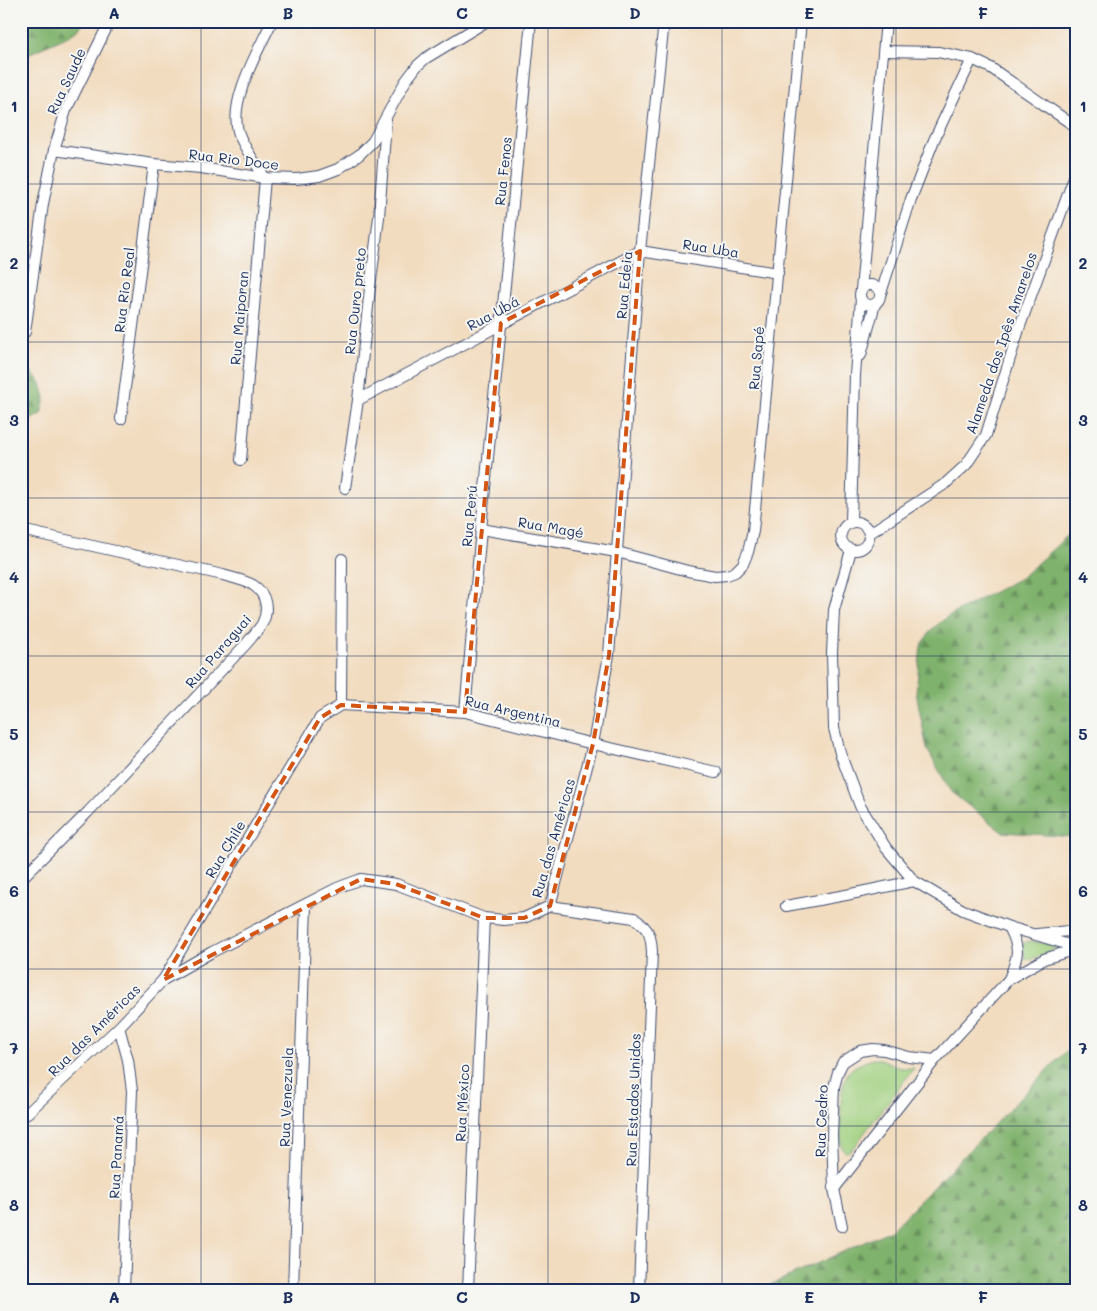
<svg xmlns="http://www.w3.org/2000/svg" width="1097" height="1311" viewBox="0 0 1097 1311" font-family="Mali,sans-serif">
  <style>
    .grass { fill: #9fcf7d; stroke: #5d7f6e }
    .forest { fill: url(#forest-firs); stroke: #4d7065 }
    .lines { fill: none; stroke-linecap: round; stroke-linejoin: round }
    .minor-casing { stroke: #3b496d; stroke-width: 12 }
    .minor { stroke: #fff; stroke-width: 10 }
    .marked { fill: none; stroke: #d45514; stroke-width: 4; stroke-dasharray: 10 6; stroke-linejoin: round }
    .grid { fill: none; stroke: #1b2f5e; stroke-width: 1; stroke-opacity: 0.55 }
    .labels { text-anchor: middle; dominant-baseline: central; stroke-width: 4; stroke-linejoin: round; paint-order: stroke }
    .street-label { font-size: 14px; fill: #1b2f5e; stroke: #f6f6f2 }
    .neatline { fill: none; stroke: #1b2f5e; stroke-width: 2 }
    .grid-label { font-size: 16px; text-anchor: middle; font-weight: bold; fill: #1b2f5e }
  </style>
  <defs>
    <pattern id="forest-firs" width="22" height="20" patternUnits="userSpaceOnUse" patternTransform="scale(1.25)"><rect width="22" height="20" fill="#7fb26c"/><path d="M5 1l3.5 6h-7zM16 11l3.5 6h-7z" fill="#67915c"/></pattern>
  </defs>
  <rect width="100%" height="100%" fill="#f6f6f2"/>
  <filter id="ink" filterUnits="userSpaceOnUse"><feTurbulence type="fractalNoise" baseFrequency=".02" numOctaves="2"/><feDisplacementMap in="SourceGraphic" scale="10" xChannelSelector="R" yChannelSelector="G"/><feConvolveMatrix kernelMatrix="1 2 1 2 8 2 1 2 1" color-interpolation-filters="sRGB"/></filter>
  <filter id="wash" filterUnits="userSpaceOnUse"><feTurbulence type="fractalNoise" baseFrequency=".0096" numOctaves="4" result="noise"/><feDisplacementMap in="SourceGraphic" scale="20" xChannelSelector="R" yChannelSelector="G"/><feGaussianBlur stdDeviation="1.12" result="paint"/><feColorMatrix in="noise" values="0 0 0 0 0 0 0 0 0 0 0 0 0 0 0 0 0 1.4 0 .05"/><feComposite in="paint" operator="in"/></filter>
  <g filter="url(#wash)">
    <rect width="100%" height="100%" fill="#f2dcbf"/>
    <g class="grass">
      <polygon points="1030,941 1051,945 1058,947 1034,958 1025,960 1023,943"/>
      <path d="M873 1059H881L900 1068H914L853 1148 846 1153 842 1148 841 1141C841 1122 838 1089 848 1073 854 1065 864 1062 873 1059Z"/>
    </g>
    <g class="forest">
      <path d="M21 21H86C69 43 40 43 21 61Z"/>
      <polygon points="21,359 41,383 45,398 41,414 28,421 21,423"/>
      <polygon points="1076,528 1076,837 1002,832 951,792 927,749 916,692 921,646 931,630 947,617 1022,577"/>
      <polygon points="1076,1041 1076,1290 759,1290 891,1230"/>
    </g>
  </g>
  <g filter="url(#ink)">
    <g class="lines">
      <defs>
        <g id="minor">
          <polyline points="884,51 938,52 972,59 991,68 1076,127"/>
          <polyline points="54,150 154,164 201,168 265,178 297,179 319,176 338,169 359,155 373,141 405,82 417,66 426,58 487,21"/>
          <circle cx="870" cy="295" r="10"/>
          <polyline points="861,290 886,21"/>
          <polyline points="881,293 911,199 934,140 972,59"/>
          <polyline points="25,332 43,204 54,150 66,110 110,21"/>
          <polyline points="861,355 875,304"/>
          <polyline points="358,400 640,251 778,273"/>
          <polyline points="121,419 154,164"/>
          <path d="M241 460 265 178C256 163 243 148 238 131 229 99 259 50 272 21"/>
          <polyline points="345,488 358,400 370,288 379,217 386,121"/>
          <circle cx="855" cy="536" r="14"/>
          <polyline points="851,522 855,375 861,299"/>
          <polyline points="481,529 617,552 688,571 715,576 727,575 735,572 743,564 748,552 753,531 801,21"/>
          <path d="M21 530 223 575C233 578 244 580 253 585 267 594 269 611 262 624 258 630 252 637 247 643L88 812 21 879"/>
          <polyline points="870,533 945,484 966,465 986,435 1020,326 1076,172"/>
          <polyline points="851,550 834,610 832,653 834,728 840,753 860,806 886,848 914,881 963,910 1009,927 1076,947"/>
          <polyline points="341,705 342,559"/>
          <polyline points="465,712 481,529 531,21"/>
          <path d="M550 906 634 918C649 929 651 934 652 952L639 1290"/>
          <polyline points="786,906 846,895 914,881"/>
          <path d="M1009 927C1021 950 1018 956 1009 979"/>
          <polyline points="1037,934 1069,931 1076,929"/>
          <polyline points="163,980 212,952 337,888 361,879 396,884 484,918 504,920 524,918 550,906 593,744 609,655 640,251 664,21"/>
          <polyline points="119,1027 128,1060 132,1091 124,1290"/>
          <polyline points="21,1119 119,1027 163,980 320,718 341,705 465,712 593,744 716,772"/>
          <polyline points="834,1189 935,1060 1009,979 1044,959 1076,949"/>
          <polyline points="842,1226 834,1189 832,1135 834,1087 838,1072 843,1062 860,1051 873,1049 884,1050 909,1057 935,1060"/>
          <polyline points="293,1290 306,905"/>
          <polyline points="468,1290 484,918"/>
        </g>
      </defs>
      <use href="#minor" class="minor-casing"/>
      <use href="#minor" class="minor"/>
    </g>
  </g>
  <path class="marked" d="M640 251 609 655 593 744 550 906 524 918H484L396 884 361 879 163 980 320 718 341 705 465 712 501 323Z"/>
  <path class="grid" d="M201 21V1290M375 21V1290M548 21V1290M722 21V1290M896 21V1290M21 184H1076M21 342H1076M21 498H1076M21 656H1076M21 812H1076M21 969H1076M21 1126H1076"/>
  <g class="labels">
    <g class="street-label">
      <text transform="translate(66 81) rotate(-65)">Rua Saude</text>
      <text transform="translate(234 159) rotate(7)">Rua Rio Doce</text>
      <text transform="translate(503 171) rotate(-84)">Rua Fenos</text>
      <text transform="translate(711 248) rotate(9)">Rua Uba</text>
      <text transform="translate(624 285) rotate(-85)">Rua Edeia</text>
      <text transform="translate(124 290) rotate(-83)">Rua Rio Real</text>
      <text transform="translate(355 301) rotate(-84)">Rua Ouro preto</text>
      <text transform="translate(493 313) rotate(-28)">Rua Ubá</text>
      <text transform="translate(239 318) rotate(-85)">Rua Maiporan</text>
      <text transform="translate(1001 343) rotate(-71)">Alameda dos Ipês Amarelos</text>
      <text transform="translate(756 358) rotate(-85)">Rua Sapé</text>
      <text transform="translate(469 516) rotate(-85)">Rua Perú</text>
      <text transform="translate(551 527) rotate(10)">Rua Magé</text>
      <text transform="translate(218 651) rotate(-49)">Rua Paraguai</text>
      <text transform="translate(513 711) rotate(13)">Rua Argentina</text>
      <text transform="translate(553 838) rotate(-74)">Rua das Américas</text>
      <text transform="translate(225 849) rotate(-59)">Rua Chile</text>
      <text transform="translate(94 1030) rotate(-45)">Rua das Américas</text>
      <text transform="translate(286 1097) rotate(-88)">Rua Venezuela</text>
      <text transform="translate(633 1100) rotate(-88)">Rua Estados Unidos</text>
      <text transform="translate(462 1103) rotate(-87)">Rua México</text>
      <text transform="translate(821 1121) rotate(-88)">Rua Cedro</text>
      <text transform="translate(116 1157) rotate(-87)">Rua Panamá</text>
    </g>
  </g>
  <rect width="1097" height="1311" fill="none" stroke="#f6f6f2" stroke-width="55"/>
  <rect x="28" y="28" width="1042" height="1256" class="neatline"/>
  <g class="grid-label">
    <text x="114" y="19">A</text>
    <text x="288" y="19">B</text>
    <text x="462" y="19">C</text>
    <text x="635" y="19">D</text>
    <text x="809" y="19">E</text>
    <text x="983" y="19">F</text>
    <text x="14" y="112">1</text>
    <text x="1083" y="112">1</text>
    <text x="14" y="269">2</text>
    <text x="1083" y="269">2</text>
    <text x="14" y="426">3</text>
    <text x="1083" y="426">3</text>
    <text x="14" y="583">4</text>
    <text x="1083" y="583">4</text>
    <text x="14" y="740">5</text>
    <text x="1083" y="740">5</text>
    <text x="14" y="897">6</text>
    <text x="1083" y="897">6</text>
    <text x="14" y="1054">7</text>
    <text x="1083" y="1054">7</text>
    <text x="14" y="1211">8</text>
    <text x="1083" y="1211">8</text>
    <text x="114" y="1303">A</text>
    <text x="288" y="1303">B</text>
    <text x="462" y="1303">C</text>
    <text x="635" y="1303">D</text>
    <text x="809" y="1303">E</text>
    <text x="983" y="1303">F</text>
  </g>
</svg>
